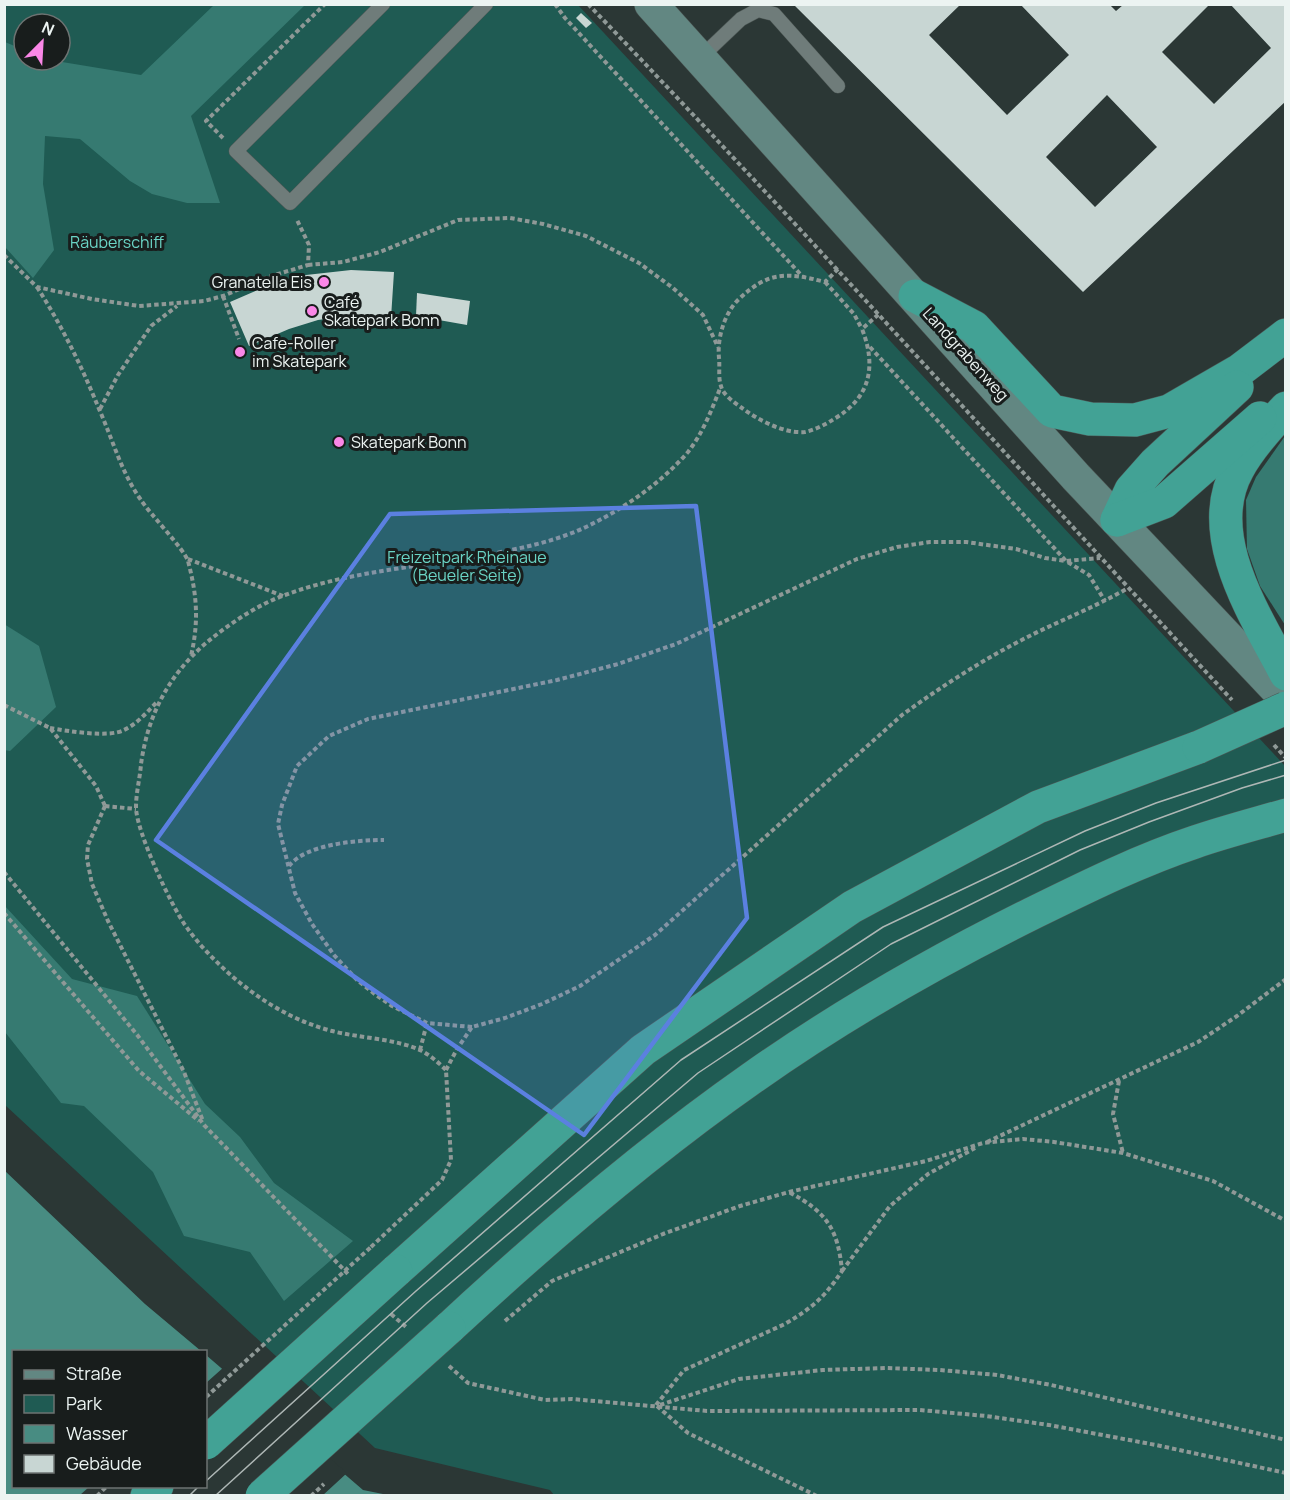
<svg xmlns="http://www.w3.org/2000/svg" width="1290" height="1500" viewBox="0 0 1290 1500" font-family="Manrope,sans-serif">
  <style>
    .green { fill: #1f5b53; fill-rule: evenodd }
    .forest { fill: #367a71 }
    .water { fill: #488c82 }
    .pier { fill: #2b3735 }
    .building { fill: #c8d6d3; fill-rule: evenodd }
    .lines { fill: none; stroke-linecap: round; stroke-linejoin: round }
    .lane-casing { stroke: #4c5654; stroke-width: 15 }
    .secondary-casing { stroke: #4c5654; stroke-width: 34 }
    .highway-casing { stroke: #4c5654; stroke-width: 34 }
    .path { stroke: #8f9997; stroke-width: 4; stroke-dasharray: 4.5 3; stroke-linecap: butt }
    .lane { stroke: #6f7c7a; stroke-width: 14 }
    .secondary { stroke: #628782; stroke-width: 33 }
    .highway { stroke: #42a295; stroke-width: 33 }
    .tram { stroke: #aeb7b5; stroke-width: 1.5 }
    .highway-bridge-casing { stroke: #4c5654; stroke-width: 34; stroke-linecap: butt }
    .path-bridge { stroke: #8f9997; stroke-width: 4; stroke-dasharray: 4.5 3; stroke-linecap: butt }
    .highway-bridge { stroke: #42a295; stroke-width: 33 }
    .marked { fill: #5b80e0; fill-opacity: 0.2; stroke: #5b80e0; stroke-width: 4.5; stroke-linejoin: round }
    .poi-dot { fill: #fa87e7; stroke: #181d1c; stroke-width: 2 }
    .labels { text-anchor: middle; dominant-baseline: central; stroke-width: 6; stroke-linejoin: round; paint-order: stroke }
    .park-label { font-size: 16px; fill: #6ad4c5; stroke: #181d1c }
    .poi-label { font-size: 16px; fill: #ecf4f2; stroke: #181d1c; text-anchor: start }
    .street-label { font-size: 16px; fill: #ecf4f2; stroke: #181d1c }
  </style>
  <rect width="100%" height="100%" fill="#2b3735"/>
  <path class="green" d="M4 5H578L1285 766V1495H554L550 1490 375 1448 5 1105ZM24 24H60V60H24Z"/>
  <g class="forest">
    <polygon points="214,5 305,5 191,116 220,203 187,203 152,194 130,181 80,139 45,136 43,184 54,250 33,278 5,247 5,42 24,50 24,60 50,60 141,75"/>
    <polygon points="1285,436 1285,625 1260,586 1247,549 1246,500 1256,477"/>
    <polygon points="4,624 39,646 56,707 10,751 4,750"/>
    <polygon points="4,905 72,979 137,996 205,1104 240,1137 274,1183 353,1241 284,1301 250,1252 184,1236 153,1172 84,1106 61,1103 5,1032"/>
  </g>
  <polygon class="water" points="4,1170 145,1304 201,1351 14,1352 14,1486 206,1486 206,1355 363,1490 388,1495 5,1495"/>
  <polygon class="pier" points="224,1367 347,1473 322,1496 80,1495 89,1487 206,1486 206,1383"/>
  <g class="building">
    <path d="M793 4H961L929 35 1007 115 1069 55 1020 4H1109L1116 11 1123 5H1209L1162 52 1214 104 1271 48 1230 4H1286V101L1083 292ZM1107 95 1157 147 1095 207 1046 157Z"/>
    <polygon points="581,13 592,23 586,28 576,18"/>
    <polygon points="351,270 394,272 391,318 347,316 318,320 289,329 249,346 230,302 267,286 306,275"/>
    <polygon points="417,293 470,301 467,325 416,316"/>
  </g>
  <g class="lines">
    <defs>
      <g id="lane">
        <polyline points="383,4 236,151 290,203 486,4"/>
        <polyline points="700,58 741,19 758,10 774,14 838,86"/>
      </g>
      <polyline id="secondary" points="651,4 1076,477 1286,699"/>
      <g id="highway">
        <polyline points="915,296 974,327 1052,411 1090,419 1135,420 1169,411 1240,370 1286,335"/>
        <path d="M1286 408C1269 426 1250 447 1238 469 1201 535 1256 616 1286 674"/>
        <polyline points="1117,520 1131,490 1155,463 1237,387"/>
        <polyline points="1117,520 1164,502 1260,418"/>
        <polyline points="396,1271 643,1050 852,907 1038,807 1199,747"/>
        <path d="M449 1328C545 1239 645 1153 752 1078 840 1016 934 962 1031 914 1084 888 1138 861 1195 842 1224 832 1255 824 1286 815"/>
        <polyline points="147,1496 157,1486"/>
      </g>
    </defs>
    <use href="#lane" class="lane-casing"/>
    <use href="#secondary" class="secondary-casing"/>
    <use href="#highway" class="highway-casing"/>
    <g class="path">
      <polyline points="555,4 565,18 802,276"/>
      <path d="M588 4C807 232 1017 468 1232 700"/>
      <polyline points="223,138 206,121 325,4"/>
      <polyline points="4,255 37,287 92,299 139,306 204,301 223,296 268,277 308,265 309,245 297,220"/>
      <polyline points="308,265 343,262 380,252 458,220 510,218 543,224 586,236 639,263 673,288 703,315 718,347"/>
      <path d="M838 269 825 282C787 272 768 271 738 300 724 314 717 339 719 358 720 367 718 378 721 386 723 395 735 403 742 408 758 420 785 434 805 432 815 430 826 424 834 419 870 398 877 367 862 329L879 314"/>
      <polyline points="825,282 854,314 862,329"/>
      <path d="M37 287C62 326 82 367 99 409 113 440 121 472 141 500 150 514 184 549 188 561 197 595 199 621 191 656"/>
      <polyline points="223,296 239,339"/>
      <polyline points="870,347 1066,561 1089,575 1105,601"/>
      <polyline points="100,409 118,375 151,326 177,306"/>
      <polyline points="188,559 283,596"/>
      <polyline points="4,705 50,728 96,786 105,806"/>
      <path d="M50 728C67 731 109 738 124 730 137 724 146 713 156 703"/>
      <polyline points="1274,745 1286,758"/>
      <polyline points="105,806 88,845 87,859 92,884 108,921 184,1072 203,1121"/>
      <polyline points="105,806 136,809"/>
      <path d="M289 866C306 844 357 840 384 840"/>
      <polyline points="4,872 138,1036 204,1125 348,1274"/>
      <polyline points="4,913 139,1071 199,1121"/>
      <polyline points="472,1027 427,1023 392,1006 376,995 357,980 334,955 312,924 295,893 278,824 282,805 297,766 329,736 368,719 557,680 618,664 676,644 857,559 897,547 930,542 966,542 1016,549 1045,558 1066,561 1100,558"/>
      <polyline points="420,1050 427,1023"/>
      <path d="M446 1070 457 1049 472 1027 505 1018 542 1004 580 986 655 935 902 715C938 689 976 664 1016 643 1053 623 1092 609 1128 588"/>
      <polyline points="1119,1081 1113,1114 1123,1153"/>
      <polyline points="987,1142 1198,1042 1237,1016 1286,979"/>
      <path d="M371 1247 442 1180 451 1160 446 1070C439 1063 431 1056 422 1051 398 1039 359 1038 332 1031 285 1019 242 989 209 954 200 945 192 935 185 925 171 905 136 831 136 807 136 793 140 778 141 764 148 715 168 676 206 643 229 624 257 605 285 595 352 570 425 567 496 553 527 547 560 540 590 525 626 507 661 483 688 452 703 433 712 409 721 386"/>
      <polyline points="842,1271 890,1206 928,1174 975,1148"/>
      <polyline points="391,1314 406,1327"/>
      <polyline points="505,1321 552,1281 663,1234 740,1206 789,1192 926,1161 983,1143 1023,1139 1054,1142 1123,1153 1213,1181 1286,1221"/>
      <polyline points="449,1366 468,1383 545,1400 572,1399 707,1411 920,1410 986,1416 1049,1425 1156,1445 1286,1473"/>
      <path d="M656 1405 684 1370 785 1324C813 1307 824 1298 842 1271 838 1228 826 1212 789 1192"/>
      <polyline points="660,1405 739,1379 823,1370 885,1368 940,1370 997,1375 1051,1385 1286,1440"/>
      <polyline points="657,1406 688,1433 817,1496"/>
      <polyline points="97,1496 107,1486"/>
    </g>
    <use href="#lane" class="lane"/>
    <use href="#secondary" class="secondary"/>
    <use href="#highway" class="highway"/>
    <g class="tram">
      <polyline points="206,1481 416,1291 681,1060 883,927 1085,831 1156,803 1286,760"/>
      <polyline points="189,1496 199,1486"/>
      <polyline points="215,1496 427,1303 698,1073 891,944 1080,850 1149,822 1242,788 1286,775"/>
    </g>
    <defs>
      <g id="highway-bridge">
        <polyline points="1199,747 1286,708"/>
        <polyline points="206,1443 396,1271"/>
        <polyline points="262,1496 449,1328"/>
      </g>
    </defs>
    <use href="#highway-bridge" class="highway-bridge-casing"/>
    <g class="path-bridge">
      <polyline points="206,1397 371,1247"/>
      <polyline points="311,1496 324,1484"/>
    </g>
    <use href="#highway-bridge" class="highway-bridge"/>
  </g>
  <path class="marked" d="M696 506 747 918 584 1135 156 840 390 514Z"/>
  <g class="poi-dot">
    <circle cx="324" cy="282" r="6"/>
    <circle cx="312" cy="311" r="6"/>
    <circle cx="240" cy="352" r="6"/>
    <circle cx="339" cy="442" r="6"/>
  </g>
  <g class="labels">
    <g class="park-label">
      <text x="117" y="242">Räuberschiff</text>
      <text x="467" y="557">Freizeitpark Rheinaue<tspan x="467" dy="18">(Beueler Seite)</tspan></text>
    </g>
    <g class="poi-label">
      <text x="312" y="282" text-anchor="end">Granatella Eis</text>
      <text x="324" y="302">Café<tspan x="324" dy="18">Skatepark Bonn</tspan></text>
      <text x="252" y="343">Cafe-Roller<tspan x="252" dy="18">im Skatepark</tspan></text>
      <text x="351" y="442">Skatepark Bonn</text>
    </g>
    <g class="street-label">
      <text transform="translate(966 354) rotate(48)">Landgrabenweg</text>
    </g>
  </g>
  <rect width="1290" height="1500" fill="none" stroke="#ecf4f2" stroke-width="12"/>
  <rect x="12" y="1350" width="195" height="138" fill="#181d1c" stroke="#6d7372" stroke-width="1.5"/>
  <rect x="24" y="1370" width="30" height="9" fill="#628782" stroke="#6d7372" stroke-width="1.5"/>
  <text x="66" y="1380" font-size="18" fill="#ecf4f2">Straße</text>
  <rect x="24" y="1395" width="30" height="18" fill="#1f5b53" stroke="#6d7372" stroke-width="1.5"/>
  <text x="66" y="1410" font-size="18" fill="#ecf4f2">Park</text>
  <rect x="24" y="1425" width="30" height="18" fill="#488c82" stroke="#6d7372" stroke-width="1.5"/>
  <text x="66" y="1440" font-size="18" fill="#ecf4f2">Wasser</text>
  <rect x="24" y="1455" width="30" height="18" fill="#c8d6d3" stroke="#6d7372" stroke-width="1.5"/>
  <text x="66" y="1470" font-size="18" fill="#ecf4f2">Gebäude</text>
  <g transform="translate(42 42) rotate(24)"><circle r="28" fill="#181d1c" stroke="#6d7372" stroke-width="1.5"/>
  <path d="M0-4.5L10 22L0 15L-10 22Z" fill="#fa87e7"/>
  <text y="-9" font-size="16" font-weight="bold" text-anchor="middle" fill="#ecf4f2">N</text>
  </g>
</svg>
